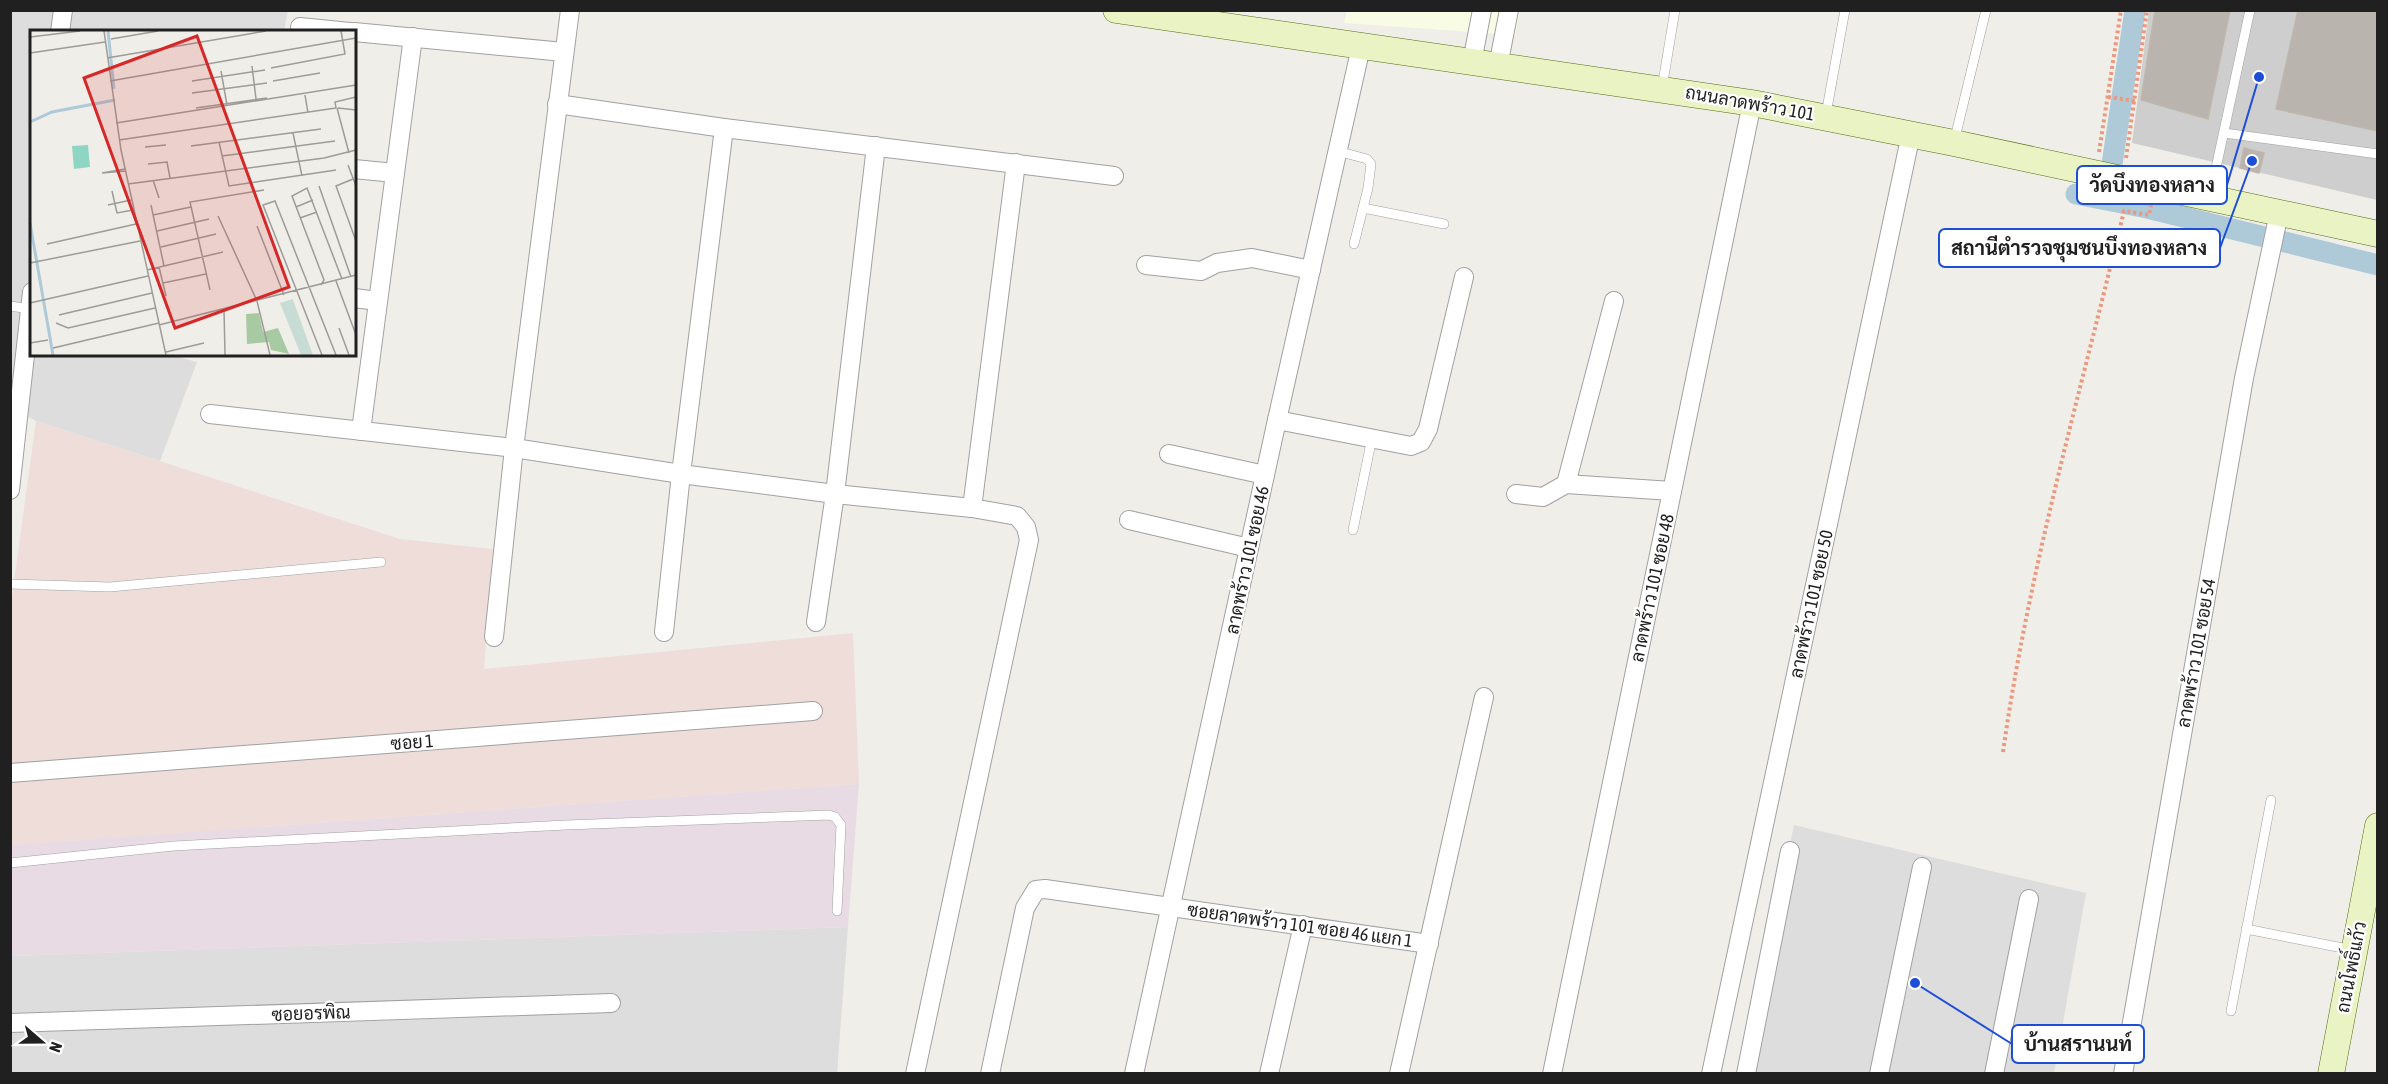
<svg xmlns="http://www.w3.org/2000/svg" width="2388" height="1084" viewBox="0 0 2388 1084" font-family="'Asap Condensed',Sarabun,sans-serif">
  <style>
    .residential { fill: #dedddd }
    .commercial { fill: #eeddd9 }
    .industrial { fill: #e8dbe4 }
    .education { fill: #f9fce5 }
    .religious { fill: #cecece }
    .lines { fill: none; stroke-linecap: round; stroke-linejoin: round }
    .canal { stroke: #aec9d8; stroke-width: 21 }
    .building { fill: #b9b4ae; stroke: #c0b7ac; stroke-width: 1.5 }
    .lane-casing { stroke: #a1a1a1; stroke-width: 10 }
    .street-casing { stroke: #a1a1a1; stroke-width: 20 }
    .secondary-casing { stroke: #566c12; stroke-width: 27 }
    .path { stroke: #ea987e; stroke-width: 4; stroke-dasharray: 3 3; stroke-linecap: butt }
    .lane { stroke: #fff; stroke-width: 9 }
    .street { stroke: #fff; stroke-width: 18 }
    .secondary { stroke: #eaf3c3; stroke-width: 26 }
    .labels { text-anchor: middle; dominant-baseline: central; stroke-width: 4.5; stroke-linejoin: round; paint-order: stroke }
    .street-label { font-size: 18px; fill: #202020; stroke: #fff }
    .inset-river { fill: none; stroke: #aec9d8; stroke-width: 3 }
    .inset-road { fill: none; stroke: #9d9c98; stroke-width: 1.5 }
    .view { fill: #d62828; fill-opacity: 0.15; stroke: #d62828; stroke-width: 3 }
    .inset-edge { fill: none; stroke: #202020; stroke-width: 3 }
    .leader { fill: none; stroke: #1d4ed8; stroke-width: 2 }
    .callout-dot { fill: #1d4ed8; stroke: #fff; stroke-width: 2 }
    .callout { fill: #fff; stroke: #1d4ed8; stroke-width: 2 }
    .callout-label { font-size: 20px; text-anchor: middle; font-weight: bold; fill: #202020 }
  </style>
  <rect width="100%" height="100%" fill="#f0eee8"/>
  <g class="residential">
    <polygon points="10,11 288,11 284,31 32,32 32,354 168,354 197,362 160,461 36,421 11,407"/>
    <polygon points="1794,825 2086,893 2054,1073 1741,1074"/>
    <polygon points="848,927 837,1074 11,1073 10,956"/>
  </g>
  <polygon class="commercial" points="36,421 400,539 493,549 484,669 853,633 859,784 11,845 10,611"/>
  <polygon class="industrial" points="859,784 848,927 11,956 10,845"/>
  <polygon class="education" points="1347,11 1520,11 1515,35 1344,23"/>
  <polygon class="religious" points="2149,11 2377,11 2377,200 2132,143"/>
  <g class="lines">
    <g class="canal">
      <polyline points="2108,191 2135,10"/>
      <polyline points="2076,194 2147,208 2378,265"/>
    </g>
  </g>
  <g class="building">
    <polygon points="2155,10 2230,10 2208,119 2141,100"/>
    <polygon points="2298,10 2378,10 2378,131 2276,109"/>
    <polygon points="2244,148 2264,153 2259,173 2240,168"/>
  </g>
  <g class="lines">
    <defs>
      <g id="lane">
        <polyline points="1662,88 1675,10"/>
        <polyline points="1826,114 1845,10"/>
        <polyline points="2224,133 2378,154"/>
        <polyline points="1954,142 1986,10"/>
        <polyline points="1337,151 1367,159 1371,164 1368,188 1354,244"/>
        <polyline points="2210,196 2250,10"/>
        <polyline points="1363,208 1444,224"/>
        <polyline points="10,306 30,309"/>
        <polyline points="1353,530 1372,438"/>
        <polyline points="10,584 110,587 381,562"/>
        <polyline points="10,863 174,846 566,825 829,815 835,817 841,825 837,911"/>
        <polyline points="2246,929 2353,950"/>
        <polyline points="2231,1011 2271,800"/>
      </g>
      <g id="street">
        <polyline points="300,27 350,32"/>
        <polyline points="60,32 63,10"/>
        <polyline points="354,32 564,52"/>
        <polyline points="1472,62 1482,10"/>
        <polyline points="1498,66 1509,10"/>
        <polyline points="557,104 724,128 1114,176"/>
        <polyline points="354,169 395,173"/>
        <polyline points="1146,265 1201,271 1217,263 1252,258 1311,270"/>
        <polyline points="354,298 378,301"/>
        <polyline points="210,414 514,448 681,474 835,494 972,508 1017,516 1026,527 1029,540 915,1074"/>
        <polyline points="1277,420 1411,446 1421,442 1428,429 1464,277"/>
        <polyline points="361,431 413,37"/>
        <polyline points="1169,454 1265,475"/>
        <polyline points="1566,484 1614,301"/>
        <polyline points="10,490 32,292"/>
        <polyline points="1516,494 1543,497 1566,484 1672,491"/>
        <polyline points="972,508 1016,163"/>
        <polyline points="1129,520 1249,548"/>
        <polyline points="816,622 835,494 876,146"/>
        <polyline points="664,632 681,474 724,128"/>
        <polyline points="494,637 514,448 570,10"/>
        <polyline points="10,773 813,711"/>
        <polyline points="10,1023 611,1003"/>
        <polyline points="990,1074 1025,908 1036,890 1045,889 1429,944"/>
        <polyline points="1134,1074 1277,420 1361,47"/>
        <polyline points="1269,1074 1303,925"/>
        <polyline points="1399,1074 1484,697"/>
        <polyline points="1552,1074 1752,103"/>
        <polyline points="1711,1074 1911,134"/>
        <polyline points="1746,1074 1790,851"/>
        <polyline points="1879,1074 1922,867"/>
        <polyline points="1994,1074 2029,899"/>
        <polyline points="2123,1074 2244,378 2279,213"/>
      </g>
      <g id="secondary">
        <polyline points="1116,10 1752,103 1954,143 2378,234"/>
        <polyline points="2331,1074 2378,826"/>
      </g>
    </defs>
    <use href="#lane" class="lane-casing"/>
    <use href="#street" class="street-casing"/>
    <use href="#secondary" class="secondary-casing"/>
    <g class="path">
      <polyline points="2108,97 2135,101"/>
      <polyline points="2099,152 2121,10"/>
      <polyline points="2126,158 2147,10"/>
      <path d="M2003 752C2029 568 2081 391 2124 211L2149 215 2151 205"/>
    </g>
    <use href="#lane" class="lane"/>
    <use href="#street" class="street"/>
    <use href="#secondary" class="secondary"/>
  </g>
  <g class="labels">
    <g class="street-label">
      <text transform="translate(1750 103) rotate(10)">ถนนลาดพร้าว 101</text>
      <text transform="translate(1247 560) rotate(-78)">ลาดพร้าว 101 ซอย 46</text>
      <text transform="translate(1652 588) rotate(-78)">ลาดพร้าว 101 ซอย 48</text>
      <text transform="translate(1811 604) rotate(-78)">ลาดพร้าว 101 ซอย 50</text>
      <text transform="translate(2196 653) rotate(-80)">ลาดพร้าว 101 ซอย 54</text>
      <text transform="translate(412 742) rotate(-4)">ซอย 1</text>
      <text transform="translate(1300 925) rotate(8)">ซอยลาดพร้าว 101 ซอย 46 แยก 1</text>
      <text transform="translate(2351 967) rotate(-79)">ถนนโพธิ์แก้ว</text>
      <text transform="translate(311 1013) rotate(-2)">ซอยอรพิณ</text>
    </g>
  </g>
  <g transform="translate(30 30)">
    <rect width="326" height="326" fill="#f0eee8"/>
    <path d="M229 283 233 302 248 298 259 324 241 320 239 312 217 314 216 284Z" fill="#a8caa2"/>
    <path d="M263 269V270L283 325H271L250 273Z" fill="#c7dcd5"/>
    <path d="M58 115 60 137 44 139 42 116Z" fill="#8fd5c3"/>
    <path class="inset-river" d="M78 1 84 59M0 92 22 82 85 70M0 193 23 325"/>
    <path class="inset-road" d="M74 1 91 120 136 325M0 7 50 1M81 9 128 1M0 23 75 12M77 28 236 1M222 36 226 69M241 38 315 24 311 1M191 41 197 75M80 51 326 8M162 51 235 40M243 51 290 43M162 63 237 53M275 65 278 83M166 78 237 68M306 78 305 72 326 67M307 78 319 123M308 78 326 80M86 93 326 55M263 103 272 146M89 110 306 78M189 112 199 156 306 140M161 116 291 99M115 117 136 115M192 126 305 111M118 134 137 132 140 148M318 135 326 156M72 143 95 141M72 143 95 139M323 149 306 156 326 211M123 150 129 168M98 154 294 128 326 120M289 156 321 247M82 161 87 183 103 180M78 175 101 170M121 175 134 236M266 177 283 170M123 185 161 177M188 186 227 271 240 325M270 188 287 182M227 196 254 265M127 201 179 189M17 214 106 194M131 217 186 204M0 233 110 211M129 237 136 266M117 240 193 222M306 251 326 305M133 253 176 244M291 255 294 250 262 166 277 158 312 249M180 260 160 172 234 160M0 273 118 246M194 279 195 325M29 285 122 263M26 293 38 298 125 278M129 295 326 245M309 298 319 325M0 313 18 310M23 318 129 293M136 322 174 313M292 325 233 175 245 171 306 325"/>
    <path class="view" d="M167 6 259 257 145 298 54 48Z"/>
    <rect width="326" height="326" class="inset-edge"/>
  </g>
  <path class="leader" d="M2259 77L2227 185M2252 161L2220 248M1915 983L2012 1044"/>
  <g class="callout-dot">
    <circle cx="2259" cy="77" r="6"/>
    <circle cx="2252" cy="161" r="6"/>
    <circle cx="1915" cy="983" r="6"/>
  </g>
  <g class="callout">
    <rect x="2077" y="166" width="150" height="38" rx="6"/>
    <rect x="1939" y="229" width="281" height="38" rx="6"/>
    <rect x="2012" y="1025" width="132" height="38" rx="6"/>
  </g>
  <g class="callout-label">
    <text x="2152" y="192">วัดบึงทองหลาง</text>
    <text x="2079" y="255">สถานีตำรวจชุมชนบึงทองหลาง</text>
    <text x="2078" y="1051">บ้านสรานนท์</text>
  </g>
  <rect width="2388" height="1084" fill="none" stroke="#202020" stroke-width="24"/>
  <g transform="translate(42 1042) rotate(110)" stroke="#ffffff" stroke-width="4.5" paint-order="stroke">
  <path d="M0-4.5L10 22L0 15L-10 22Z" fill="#202020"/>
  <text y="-9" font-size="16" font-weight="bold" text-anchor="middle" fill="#202020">N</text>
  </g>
</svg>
